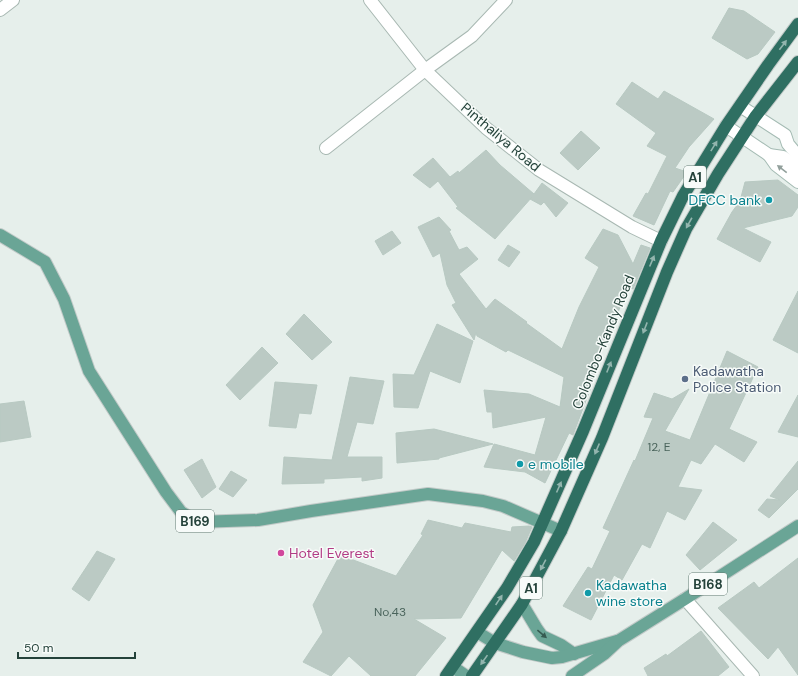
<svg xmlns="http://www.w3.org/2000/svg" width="798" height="676" viewBox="0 0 798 676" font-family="'DM Sans',sans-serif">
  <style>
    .building { fill: #bbcac4; stroke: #b8c9c2 }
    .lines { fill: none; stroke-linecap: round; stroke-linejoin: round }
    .street-casing { stroke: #a8b8b2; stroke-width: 14 }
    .secondary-casing { stroke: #a4bbb3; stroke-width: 14 }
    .primary-casing { stroke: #c2cac8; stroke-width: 14 }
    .highway-casing { stroke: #c2cac8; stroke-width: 14 }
    .street { stroke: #fff; stroke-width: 12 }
    .secondary { stroke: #fff; stroke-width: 12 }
    .primary { stroke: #6aa596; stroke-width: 12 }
    .highway { stroke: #2f6f62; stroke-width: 12 }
    .oneway { fill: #93b5ae }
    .oneway2 { fill: #92a09c }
    .oneway3 { fill: #365b51 }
    .culture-dot { fill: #0f9aa8; stroke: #f7fbf9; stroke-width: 1.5 }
    .service-dot { fill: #5c6f8a; stroke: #f7fbf9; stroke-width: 1.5 }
    .hotel-dot { fill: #d1479c; stroke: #f7fbf9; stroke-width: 1.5 }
    .labels { text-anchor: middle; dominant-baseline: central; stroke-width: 3; stroke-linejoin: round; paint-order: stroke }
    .number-label { font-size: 12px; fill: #4a645c }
    .shield { fill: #f7fbf9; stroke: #637a73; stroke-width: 1 }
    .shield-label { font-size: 13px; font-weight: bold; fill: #24423a }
    .street-label { font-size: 14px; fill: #24423a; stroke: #f7fbf9 }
    .culture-label { font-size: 14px; fill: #0d838f; stroke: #f7fbf9; text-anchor: start }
    .service-label { font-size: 14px; fill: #4e5e75; stroke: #f7fbf9; text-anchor: start }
    .hotel-label { font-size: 14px; fill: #b23c85; stroke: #f7fbf9; text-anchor: start }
  </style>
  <rect width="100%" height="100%" fill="#e6efeb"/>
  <g class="building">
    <polygon points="729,8 744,11 775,32 758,54 747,59 712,38"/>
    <polygon points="632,82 658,99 664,91 714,119 689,147 675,168 687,172 673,192 670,191 654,225 633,216 646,193 648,194 667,156 647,146 656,133 616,104"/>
    <polygon points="581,131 600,148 578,170 560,153"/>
    <polygon points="486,150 500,165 534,194 542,183 568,203 556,217 544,202 541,205 530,199 532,197 495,239 456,208 458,207 438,181 430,188 413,175 433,158 450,177 458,171 459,173"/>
    <polygon points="778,180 798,195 798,207 792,216 743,228 771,242 760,262 717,239 732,212 740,201 745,182"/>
    <polygon points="439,217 451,230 449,231 459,250 467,247 478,259 459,274 486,309 495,299 527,322 526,323 562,349 579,307 599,267 585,258 603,229 618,235 633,264 641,245 650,248 633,289 629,287 618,312 617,312 600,354 601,354 590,387 591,387 573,435 569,433 545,483 525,472 484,467 494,444 535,455 546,417 493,428 492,412 487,412 484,390 529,394 560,407 564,377 508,350 506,352 477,336 476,332 474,340 452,305 456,303 447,285 440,253 433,257 418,227"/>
    <polygon points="392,231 401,243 383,255 375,241"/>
    <polygon points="508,245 520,252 509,267 498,260"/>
    <polygon points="798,291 798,353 773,340"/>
    <polygon points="304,314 332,342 312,360 286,334"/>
    <polygon points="437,324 473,341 460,383 430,371 418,408 394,407 393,374 414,375"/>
    <polygon points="262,347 278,363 240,400 226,385"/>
    <polygon points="727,351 758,367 729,429 757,442 744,462 715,444 701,464 691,460 678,487 702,490 685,520 667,511 650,548 642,544 622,580 614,575 591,620 563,606 588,567 592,569 610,531 603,528 634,460 635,461 653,418 644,417 654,393 672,399 689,389 665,431 690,440"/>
    <polygon points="350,377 384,381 373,424 357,422 347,457 382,457 382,478 362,481 362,477 324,479 324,483 282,484 284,457 332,460"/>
    <polygon points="275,382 317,385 311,414 299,413 296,428 269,426"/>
    <polygon points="798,395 798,437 778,432"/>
    <polygon points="24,401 31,437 0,442 0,404"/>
    <polygon points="434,429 493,444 439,458 439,459 397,463 396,433"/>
    <polygon points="202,459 216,487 202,498 184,470"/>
    <polygon points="798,461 798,489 769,518 758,510 767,499 780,500 770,496"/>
    <polygon points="231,471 247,480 233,497 219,489"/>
    <polygon points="428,520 462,528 465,523 511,532 512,527 529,526 532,527 525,543 514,561 502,550 461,618 414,619 446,638 415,676 371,676 349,656 331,676 303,662 323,632 313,605 340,555 396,576 423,535 421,534"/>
    <polygon points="713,522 737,540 700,570 686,555"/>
    <polygon points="97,551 115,559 89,601 72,589"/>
    <polygon points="798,558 798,675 778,647 768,659 718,608 754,582 759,588"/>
    <polygon points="701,631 729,667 718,676 648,676 644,668 666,654 667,656"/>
  </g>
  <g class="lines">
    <defs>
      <g id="street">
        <polyline points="370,0 425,70 486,128 539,170 632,227 661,241"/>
        <polyline points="0,10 13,0"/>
        <polyline points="326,148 425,70 472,36 506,0"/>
        <polyline points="685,599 753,676"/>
      </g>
      <g id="secondary">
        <polyline points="740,106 785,135 788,144 798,156"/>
        <polyline points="726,126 769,155 783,157 798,169"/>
        <polyline points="769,155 776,165 798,182"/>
      </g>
      <g id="primary">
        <polyline points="0,235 45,262 64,299 89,371 166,492 181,512 197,522 258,520 311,511 428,494 483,501 503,506 561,531"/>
        <polyline points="522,604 537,629 542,636 561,645 574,654"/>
        <polyline points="477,632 495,643 523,652 552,658 562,657 617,641"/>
        <polyline points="453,667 466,676"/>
        <polyline points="572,676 604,654 618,641 685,599 798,526"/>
      </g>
      <g id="highway">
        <polyline points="446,676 507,588 534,542 583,431 661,241 683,196 726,126 768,65 798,24"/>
        <polyline points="472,676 522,604 561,531 602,438 667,272 686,229 718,174 755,117 798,62"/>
      </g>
    </defs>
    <use href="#street" class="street-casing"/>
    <use href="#secondary" class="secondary-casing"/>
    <use href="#primary" class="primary-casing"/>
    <use href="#highway" class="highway-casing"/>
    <use href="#street" class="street"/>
    <use href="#secondary" class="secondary"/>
    <use href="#primary" class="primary"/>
    <use href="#highway" class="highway"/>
  </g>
  <defs><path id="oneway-solid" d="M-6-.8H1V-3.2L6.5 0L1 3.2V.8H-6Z"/></defs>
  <g class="oneway">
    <use href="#oneway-solid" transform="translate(783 45) rotate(-53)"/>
    <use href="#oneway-solid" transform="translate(714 146) rotate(-58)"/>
    <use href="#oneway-solid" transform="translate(689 223) rotate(119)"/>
    <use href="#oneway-solid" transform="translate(652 261) rotate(-67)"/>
    <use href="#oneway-solid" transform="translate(645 328) rotate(111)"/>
    <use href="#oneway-solid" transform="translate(609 367) rotate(-68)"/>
    <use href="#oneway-solid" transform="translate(597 449) rotate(113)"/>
    <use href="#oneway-solid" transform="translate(559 487) rotate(-66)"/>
    <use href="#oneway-solid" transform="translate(543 565) rotate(118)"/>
    <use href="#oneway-solid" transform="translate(499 600) rotate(-56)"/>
    <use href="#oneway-solid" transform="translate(484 660) rotate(125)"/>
  </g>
  <use class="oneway2" href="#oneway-solid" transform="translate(782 169) rotate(-142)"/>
  <use class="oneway3" href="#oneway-solid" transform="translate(542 634) rotate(40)"/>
  <g class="culture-dot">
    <circle cx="769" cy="200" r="4"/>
    <circle cx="520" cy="464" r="4"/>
    <circle cx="588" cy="593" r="4"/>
  </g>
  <circle class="service-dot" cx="685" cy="379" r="4"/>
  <circle class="hotel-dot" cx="281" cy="553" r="4"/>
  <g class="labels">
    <g class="number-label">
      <text x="659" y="447">12, E</text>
      <text x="390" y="612">No,43</text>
    </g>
    <g class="shield">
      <rect x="684" y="166" width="22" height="22" rx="3"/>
      <rect x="176" y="510" width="38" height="22" rx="3"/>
      <rect x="689" y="573" width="38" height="22" rx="3"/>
      <rect x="520" y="577" width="22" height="22" rx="3"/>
    </g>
    <g class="shield-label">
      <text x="695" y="177">A1</text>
      <text x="195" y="521">B169</text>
      <text x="708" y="584">B168</text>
      <text x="531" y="588">A1</text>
    </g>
    <g class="street-label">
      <text transform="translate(501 137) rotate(40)">Pinthaliya Road</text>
      <text transform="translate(603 342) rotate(-68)">Colombo-Kandy Road</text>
    </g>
    <g class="culture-label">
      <text x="761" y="200" text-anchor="end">DFCC bank</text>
      <text x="528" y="464">e mobile</text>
      <text x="596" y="585">Kadawatha<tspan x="596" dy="16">wine store</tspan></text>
    </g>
    <g class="service-label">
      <text x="693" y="371">Kadawatha<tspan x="693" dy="16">Police Station</tspan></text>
    </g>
    <g class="hotel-label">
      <text x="289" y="553">Hotel Everest</text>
    </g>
  </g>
  <path d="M18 652v6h117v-6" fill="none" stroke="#24423a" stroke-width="2"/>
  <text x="24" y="652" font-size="12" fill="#24423a" stroke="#f7fbf9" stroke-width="3" paint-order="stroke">50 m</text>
</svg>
